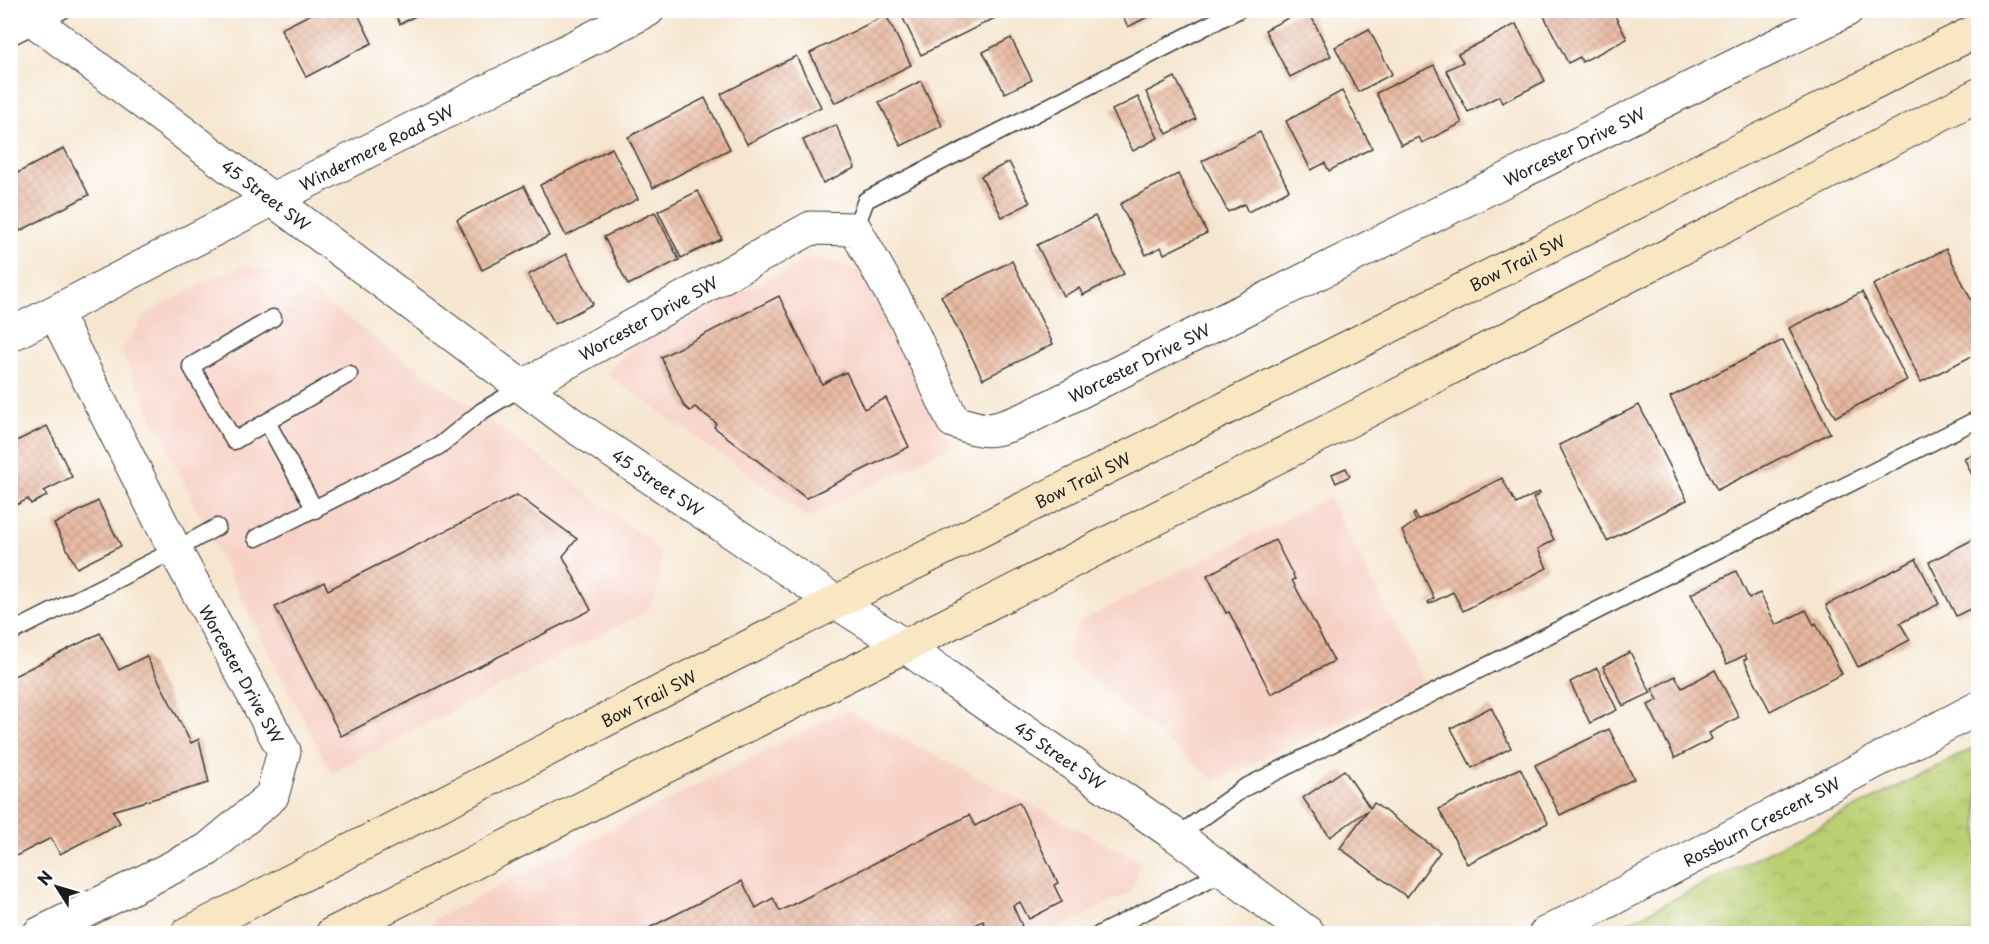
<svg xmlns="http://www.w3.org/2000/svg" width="1989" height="944" viewBox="0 0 1989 944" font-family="'Playpen Sans',sans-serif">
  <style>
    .built { fill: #f7d1c6 }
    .park { fill: url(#park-crowns); stroke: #6b7547; stroke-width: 1.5 }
    .building { fill: url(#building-cross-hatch) }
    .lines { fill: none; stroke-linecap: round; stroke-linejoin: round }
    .service-casing { stroke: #3d3a37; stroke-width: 19 }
    .minor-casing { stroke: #3d3a37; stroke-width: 35 }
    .tertiary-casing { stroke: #3d3a37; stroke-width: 35 }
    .secondary-casing { stroke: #3d3a37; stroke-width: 35 }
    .service { stroke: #fff; stroke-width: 16 }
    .minor { stroke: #fff; stroke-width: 33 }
    .tertiary { stroke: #fff; stroke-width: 33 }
    .secondary { stroke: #f9e7c3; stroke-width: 33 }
    .labels { text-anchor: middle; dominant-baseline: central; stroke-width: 4.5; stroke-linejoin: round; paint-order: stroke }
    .street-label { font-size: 16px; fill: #1c1c1c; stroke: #fff }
  </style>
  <defs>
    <pattern id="park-crowns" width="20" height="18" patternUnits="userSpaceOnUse" patternTransform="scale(1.5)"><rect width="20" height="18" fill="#bace72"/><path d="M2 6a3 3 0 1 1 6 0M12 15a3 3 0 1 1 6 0" fill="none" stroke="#9fb062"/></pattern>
    <pattern id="building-cross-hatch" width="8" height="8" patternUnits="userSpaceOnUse" patternTransform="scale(1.5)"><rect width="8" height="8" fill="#e7b79f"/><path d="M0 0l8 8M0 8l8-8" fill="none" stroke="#c69d88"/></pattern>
  </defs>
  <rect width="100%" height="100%" fill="#fff"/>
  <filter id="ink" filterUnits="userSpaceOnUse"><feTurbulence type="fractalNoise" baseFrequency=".0167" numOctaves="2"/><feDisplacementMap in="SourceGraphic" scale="12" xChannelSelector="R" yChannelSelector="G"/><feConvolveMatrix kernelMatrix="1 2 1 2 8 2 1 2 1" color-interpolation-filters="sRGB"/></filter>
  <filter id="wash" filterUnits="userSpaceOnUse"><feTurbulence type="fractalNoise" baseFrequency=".008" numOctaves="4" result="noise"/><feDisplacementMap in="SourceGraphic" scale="24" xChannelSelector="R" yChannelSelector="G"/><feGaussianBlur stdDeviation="1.35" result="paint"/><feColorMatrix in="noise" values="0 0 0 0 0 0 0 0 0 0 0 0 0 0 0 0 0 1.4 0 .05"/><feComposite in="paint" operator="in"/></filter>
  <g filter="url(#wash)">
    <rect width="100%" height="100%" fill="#f6e6d0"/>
    <g class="built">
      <polygon points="812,257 859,270 952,445 809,517 606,374 630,349"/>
      <polygon points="244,266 283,272 538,456 651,542 661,558 657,594 645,612 331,773 203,523 121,351 146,314 216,276"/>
      <polygon points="1329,497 1424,681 1216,781 1073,663 1067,649 1079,622"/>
      <polygon points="846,710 1140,861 1131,892 1049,933 430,934 435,919"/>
    </g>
    <polygon class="park" points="1978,746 1978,933 1607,933"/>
    <g id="blocks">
      <g class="building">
        <polygon points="319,10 356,10 372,43 306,77 281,29"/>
        <polygon points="393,10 427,10 400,24"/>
        <polygon points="899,10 991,10 995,18 921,55"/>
        <polygon points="1120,10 1161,10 1128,27"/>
        <polygon points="1303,10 1308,10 1331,56 1290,77 1265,30"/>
        <polygon points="1541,10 1612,10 1627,39 1582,62 1580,57 1568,63"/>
        <polygon points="886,15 911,65 835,103 810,53"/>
        <polygon points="1516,24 1545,81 1502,103 1499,96 1468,112 1446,70 1463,62 1458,54"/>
        <polygon points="1369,29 1392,74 1358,92 1335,47"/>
        <polygon points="1011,38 1032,80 1005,93 983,52"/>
        <polygon points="796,56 821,107 747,144 721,94"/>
        <polygon points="1434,65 1462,123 1422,143 1419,137 1401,145 1376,93"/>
        <polygon points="1175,77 1196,119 1167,134 1146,92"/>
        <polygon points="921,81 942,126 901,146 879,102"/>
        <polygon points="1342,91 1372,148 1329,171 1325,163 1311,170 1286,121"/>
        <polygon points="1138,97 1158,138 1133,151 1112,110"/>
        <polygon points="705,98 730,149 653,188 628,137"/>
        <polygon points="836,125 855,168 823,183 803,140"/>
        <polygon points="1260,132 1289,190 1248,212 1244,204 1228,212 1202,161"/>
        <polygon points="64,148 89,195 20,231 10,213 10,177"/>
        <polygon points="612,148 638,199 566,236 540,185"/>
        <polygon points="1009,162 1030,203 1002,217 981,176"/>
        <polygon points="1178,174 1207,233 1164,254 1161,247 1146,255 1120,204"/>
        <polygon points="524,186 549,236 482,270 457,219"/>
        <polygon points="698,191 722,239 681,258 658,211"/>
        <polygon points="655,212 679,260 628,285 604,237"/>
        <polygon points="1095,216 1124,274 1083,295 1079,288 1063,296 1037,245"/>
        <polygon points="1946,249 1978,314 1978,353 1921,382 1873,285"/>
        <polygon points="566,254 593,304 555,324 528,275"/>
        <polygon points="1012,261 1053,344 983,379 941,296"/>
        <polygon points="1862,292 1907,380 1835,417 1789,328"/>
        <polygon points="779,296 822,384 846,372 864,409 886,398 909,447 806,498 714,427 716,423 695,407 690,411 684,406 661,357"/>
        <polygon points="1783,340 1830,433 1717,490 1670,397"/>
        <polygon points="1639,405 1687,500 1607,541 1559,445"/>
        <polygon points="47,426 72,477 44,491 47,496 31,504 28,499 10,508 10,444"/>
        <polygon points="1978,451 1978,487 1964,458"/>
        <polygon points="1346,468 1350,476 1336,483 1332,474"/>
        <polygon points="1502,478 1516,504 1539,492 1540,494 1533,498 1554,540 1538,549 1547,568 1463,611 1453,592 1429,604 1428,602 1434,598 1402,531 1416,521 1413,515 1415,513 1418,520"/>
        <polygon points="517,495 577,539 563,556 591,610 341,736 275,607 324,582 328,590"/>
        <polygon points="98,501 121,546 77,568 54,524"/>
        <polygon points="1978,537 1978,605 1956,616 1929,562"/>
        <polygon points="1275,540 1294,577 1295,579 1292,580 1334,661 1271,694 1229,612 1226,613 1207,575"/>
        <polygon points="1916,559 1939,604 1900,623 1910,640 1858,667 1826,605"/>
        <polygon points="1736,571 1749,598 1760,593 1776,625 1806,610 1814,625 1816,623 1842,674 1770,711 1744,660 1747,659 1745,655 1727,664 1691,594"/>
        <polygon points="100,633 119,670 146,656 191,743 199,739 209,783 115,810 113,811 120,823 60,854 51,838 10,859 10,678"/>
        <polygon points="1630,652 1651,693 1623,706 1603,666"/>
        <polygon points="1597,668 1617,710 1590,723 1570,682"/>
        <polygon points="1715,670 1739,717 1709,733 1712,739 1675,758 1648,705 1658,700 1652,689 1675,676 1682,688"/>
        <polygon points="1491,707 1511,748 1472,768 1451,728"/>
        <polygon points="1609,729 1634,779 1560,815 1535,765"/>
        <polygon points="1520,768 1548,823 1467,864 1439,809"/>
        <polygon points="1344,770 1370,808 1374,803 1440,852 1407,897 1340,848 1368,810 1330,837 1303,798"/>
        <polygon points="1019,802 1058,883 1054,885 1062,902 1029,919 1020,902 1013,906 1022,926 1004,934 990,934 983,921 965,930 967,934 637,934 742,881 756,908 773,898 780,911 969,815 975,826"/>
      </g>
    </g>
  </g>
  <g filter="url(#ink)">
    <use href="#blocks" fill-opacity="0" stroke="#3d3a37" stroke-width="1.5"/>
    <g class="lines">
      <defs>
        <g id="service">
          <polyline points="10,37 63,10"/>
          <polyline points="855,229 866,200 1238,10"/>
          <polyline points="273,318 191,366 234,441 349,374"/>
          <polyline points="267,422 315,510"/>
          <polyline points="256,538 439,446 482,411 522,387"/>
          <polyline points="10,633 175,550 217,527"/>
          <polyline points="1177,836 1244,788 1978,419"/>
          <polyline points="1100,934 1225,871"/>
        </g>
        <g id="minor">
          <path id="s1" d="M10 335 271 200 648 10"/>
          <path id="s2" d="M522 387 811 228 855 229 907 321 953 421C988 434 993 432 1027 418L1847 10"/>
          <polyline points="39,934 207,850 272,796 284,751 175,550 55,313"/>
          <path id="s3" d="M1545 934 1978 708"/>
        </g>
        <g id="tertiary">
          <path id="s4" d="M20 10 573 425 836 602 905 646 950 679 1177 836 1309 934"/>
        </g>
        <g id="secondary">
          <path id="s5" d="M187 934 836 602 1321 361 1978 30"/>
          <polyline points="332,934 905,646 1344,423 1978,95"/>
        </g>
      </defs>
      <use href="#service" class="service-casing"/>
      <use href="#minor" class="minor-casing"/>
      <use href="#tertiary" class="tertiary-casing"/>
      <use href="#secondary" class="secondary-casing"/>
      <use href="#service" class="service"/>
      <use href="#minor" class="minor"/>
      <use href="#tertiary" class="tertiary"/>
      <use href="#secondary" class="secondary"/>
    </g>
  </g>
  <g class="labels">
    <g class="street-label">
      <text stroke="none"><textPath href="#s2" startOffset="1278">Worcester Drive SW</textPath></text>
      <text stroke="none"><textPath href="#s1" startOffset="412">Windermere Road SW</textPath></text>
      <text stroke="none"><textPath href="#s4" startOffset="308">45 Street SW</textPath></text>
      <text stroke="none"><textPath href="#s5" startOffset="1490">Bow Trail SW</textPath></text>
      <text stroke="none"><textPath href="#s2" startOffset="144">Worcester Drive SW</textPath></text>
      <text stroke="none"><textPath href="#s2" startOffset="792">Worcester Drive SW</textPath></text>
      <text stroke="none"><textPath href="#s5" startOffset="1004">Bow Trail SW</textPath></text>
      <text stroke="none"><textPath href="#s4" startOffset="794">45 Street SW</textPath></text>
      <text transform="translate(242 674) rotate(61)">Worcester Drive SW</text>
      <text stroke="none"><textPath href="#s5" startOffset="518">Bow Trail SW</textPath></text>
      <text stroke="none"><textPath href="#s4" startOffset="1280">45 Street SW</textPath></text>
      <text stroke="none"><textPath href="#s3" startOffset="244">Rossburn Crescent SW</textPath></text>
    </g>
  </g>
  <rect width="1989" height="944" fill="none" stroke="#fff" stroke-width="36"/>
  <g transform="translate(57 887) rotate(307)" stroke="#ffffff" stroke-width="4.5" paint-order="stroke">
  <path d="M0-4.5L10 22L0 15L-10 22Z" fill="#1c1c1c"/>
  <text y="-9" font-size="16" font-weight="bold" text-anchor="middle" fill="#1c1c1c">N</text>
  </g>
</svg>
